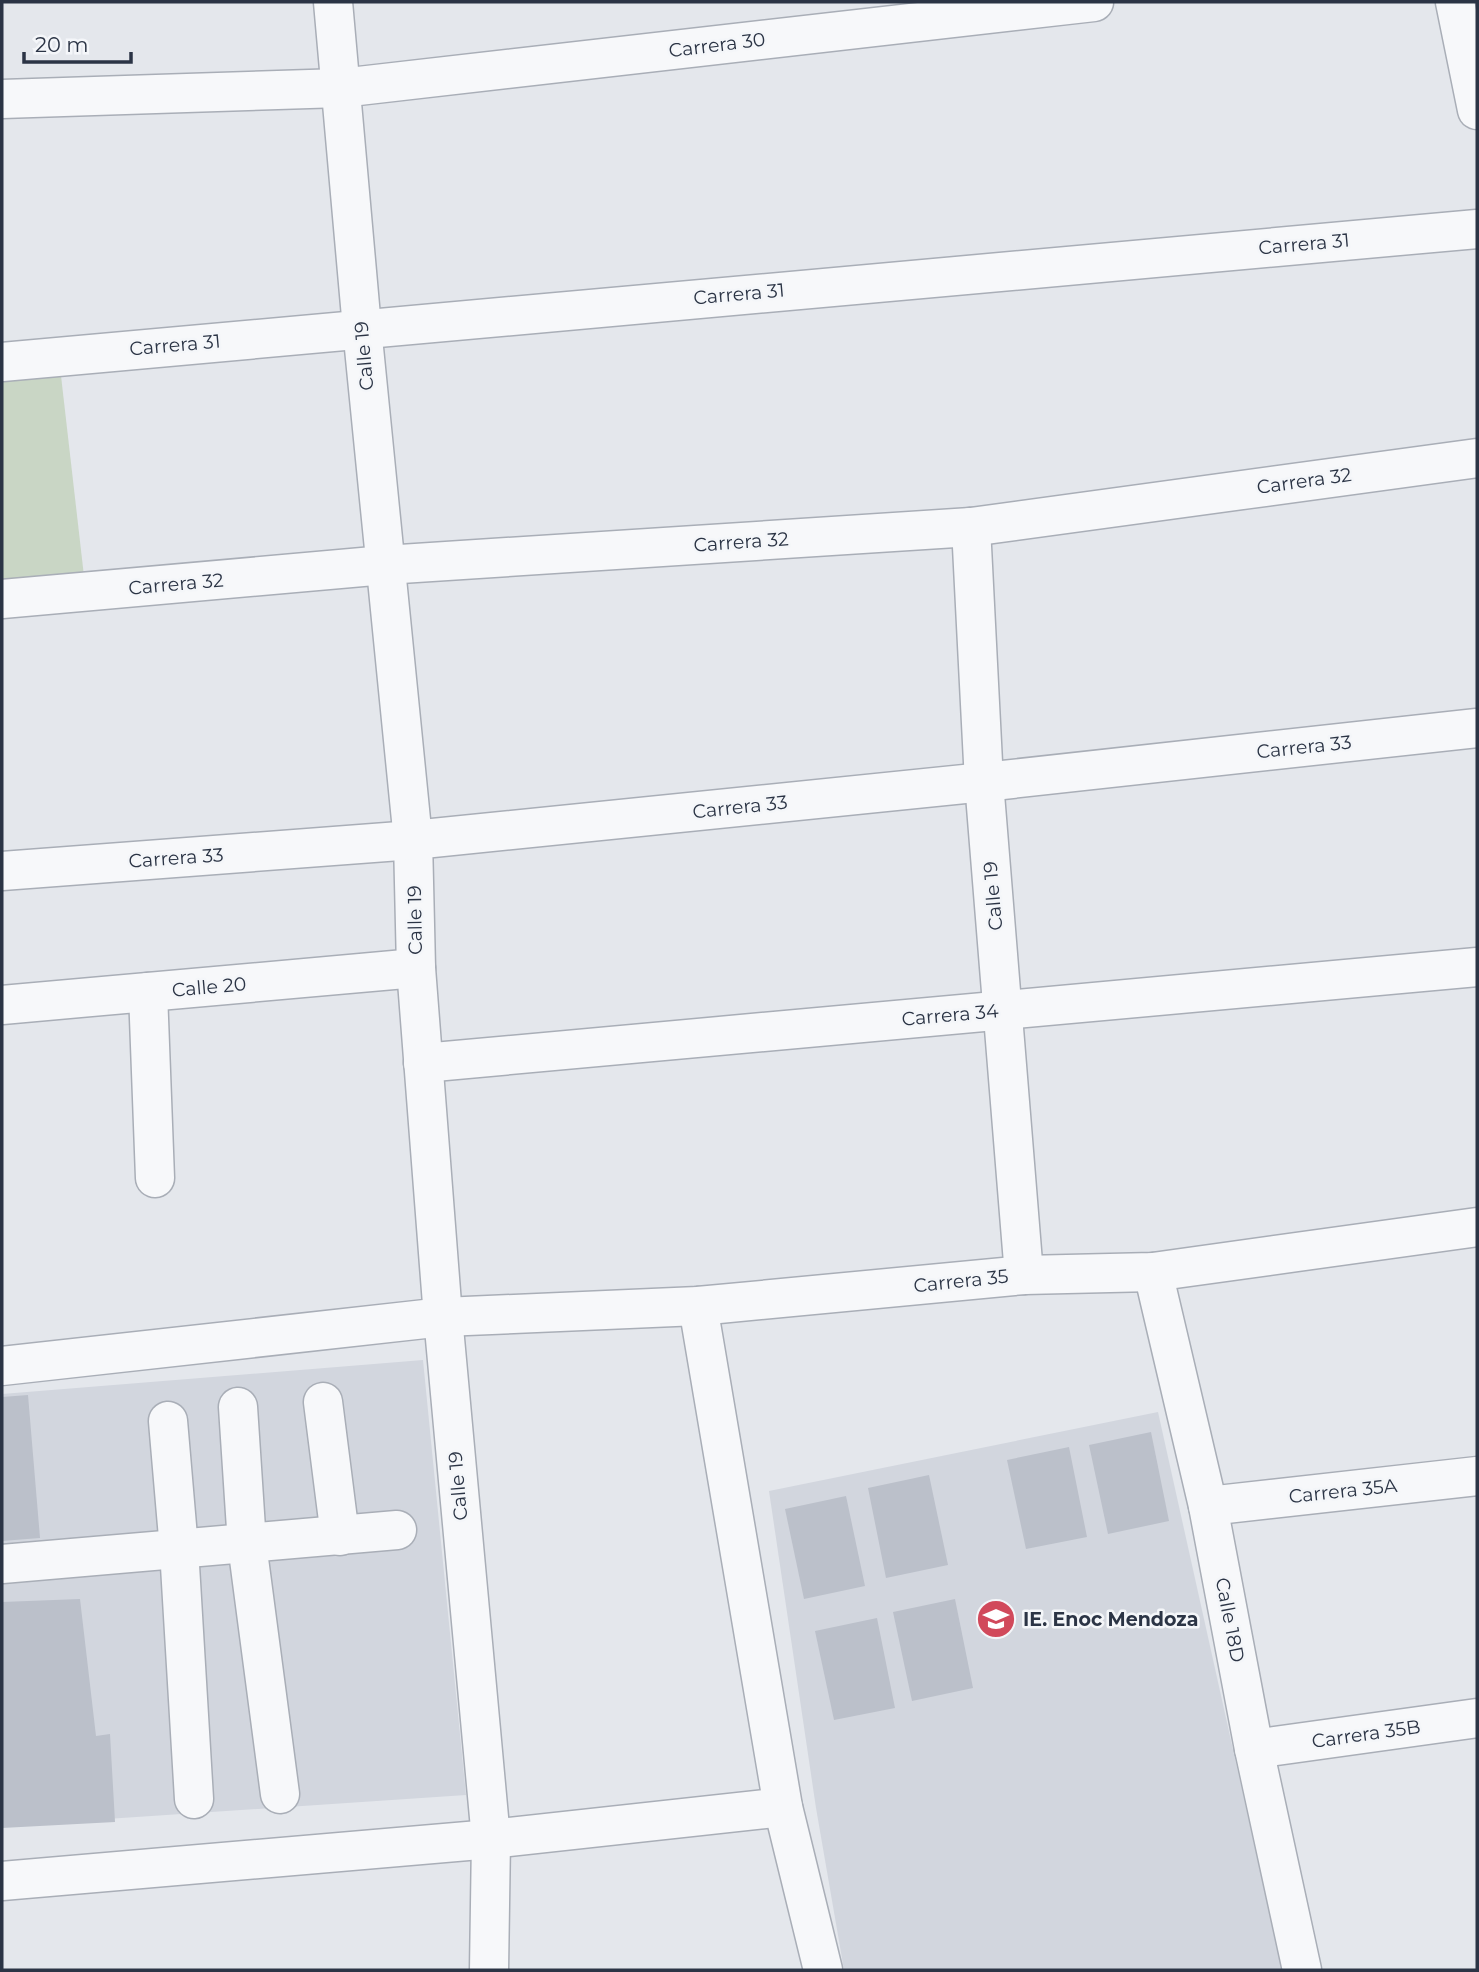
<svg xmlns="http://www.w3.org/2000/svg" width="1479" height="1972" font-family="Montserrat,sans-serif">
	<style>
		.built { fill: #d2d6de }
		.green { fill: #c9d6c5 }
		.building { fill: #bbc0ca }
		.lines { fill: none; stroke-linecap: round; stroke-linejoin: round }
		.minor-casing { stroke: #a9aeb7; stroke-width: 41 }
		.minor { stroke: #f7f8fa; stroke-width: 38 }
		.labels { text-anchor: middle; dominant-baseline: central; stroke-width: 5; stroke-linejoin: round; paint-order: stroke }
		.street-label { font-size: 19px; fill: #2b3445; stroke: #f4f6f9 }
		.poi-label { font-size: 19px; font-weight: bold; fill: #2b3445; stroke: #f4f6f9; text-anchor: start }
	</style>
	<rect width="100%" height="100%" fill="#e4e7ec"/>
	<g class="built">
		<polygon points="423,1360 466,1795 2,1826 2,1394"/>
		<polygon points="1158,1412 1282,1970 844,1970 816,1808 769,1491"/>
	</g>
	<polygon class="green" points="60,367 85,585 2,593 2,372"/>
	<g class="building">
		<polygon points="28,1395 40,1538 2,1541 2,1397"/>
		<polygon points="1151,1432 1169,1521 1108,1534 1089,1445"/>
		<polygon points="1069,1447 1087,1537 1026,1549 1007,1460"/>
		<polygon points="929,1475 948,1565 886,1578 868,1488"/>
		<polygon points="846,1496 865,1586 804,1599 785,1509"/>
		<polygon points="80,1599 96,1736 110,1734 115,1822 2,1828 2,1602"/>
		<polygon points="955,1599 973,1688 912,1701 893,1612"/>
		<polygon points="877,1618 895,1708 834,1720 815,1631"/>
	</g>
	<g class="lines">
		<g class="minor-casing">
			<g id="minor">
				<polyline points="333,2 362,328 413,840 416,968 443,1317 491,1839 489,1970"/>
				<polyline points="1455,2 1477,110"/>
				<polyline points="2,99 341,88 1094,2"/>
				<polyline points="2,362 1477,229"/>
				<polyline points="971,527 984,782 1024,1275"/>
				<polyline points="2,599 385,565 971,527 1477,458"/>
				<polyline points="2,871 413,840 984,782 1477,728"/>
				<polyline points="148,992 155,1178"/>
				<polyline points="2,1005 416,968"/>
				<polyline points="423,1063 1477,967"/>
				<polyline points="1153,1272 1208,1506 1254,1749 1302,1970"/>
				<polyline points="698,1306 783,1807 823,1970"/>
				<polyline points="2,1366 443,1317 698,1306 1024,1275 1153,1272 1477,1227"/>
				<polyline points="323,1402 340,1536"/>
				<polyline points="238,1407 247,1544 280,1794"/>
				<polyline points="168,1421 179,1549 194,1799"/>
				<polyline points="1208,1506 1477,1476"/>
				<polyline points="2,1564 397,1530"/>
				<polyline points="1254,1749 1477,1718"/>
				<polyline points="2,1881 491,1839 783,1807"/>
			</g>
		</g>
		<use href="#minor" class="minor"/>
	</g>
	<defs>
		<g id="school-disc" transform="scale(2.0125)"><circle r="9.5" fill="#d1495b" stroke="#f4f6f9"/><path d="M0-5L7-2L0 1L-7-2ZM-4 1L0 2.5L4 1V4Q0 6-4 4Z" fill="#fff"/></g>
	</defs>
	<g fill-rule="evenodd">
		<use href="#school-disc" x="996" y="1619"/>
	</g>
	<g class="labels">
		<g class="street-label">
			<text transform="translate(717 45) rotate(-7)">Carrera 30</text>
			<text transform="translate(1304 244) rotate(-5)">Carrera 31</text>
			<text transform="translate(739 294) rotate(-5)">Carrera 31</text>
			<text transform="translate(175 345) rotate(-5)">Carrera 31</text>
			<text transform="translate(364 356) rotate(-95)">Calle 19</text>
			<text transform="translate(1304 481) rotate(-8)">Carrera 32</text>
			<text transform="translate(741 542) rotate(-4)">Carrera 32</text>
			<text transform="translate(176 584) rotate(-5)">Carrera 32</text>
			<text transform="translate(1304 747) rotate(-6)">Carrera 33</text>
			<text transform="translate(740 807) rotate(-6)">Carrera 33</text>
			<text transform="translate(176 858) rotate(-4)">Carrera 33</text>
			<text transform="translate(993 896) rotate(-95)">Calle 19</text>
			<text transform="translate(415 920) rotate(-91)">Calle 19</text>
			<text transform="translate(209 987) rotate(-5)">Calle 20</text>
			<text transform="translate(950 1015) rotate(-5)">Carrera 34</text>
			<text transform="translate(961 1281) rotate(-6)">Carrera 35</text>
			<text transform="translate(458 1486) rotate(-95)">Calle 19</text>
			<text transform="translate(1343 1491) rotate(-6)">Carrera 35A</text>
			<text transform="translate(1230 1620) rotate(79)">Calle 18D</text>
			<text transform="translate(1366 1734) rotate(-8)">Carrera 35B</text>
		</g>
		<g class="poi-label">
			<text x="1023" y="1619">IE. Enoc Mendoza</text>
		</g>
	</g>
	<rect width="1479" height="1972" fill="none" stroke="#2b3445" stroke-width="7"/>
	<path d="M24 52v10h107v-10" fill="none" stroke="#2b3445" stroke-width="3.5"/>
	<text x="35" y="52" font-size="21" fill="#2b3445" stroke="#f4f6f9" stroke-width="5" paint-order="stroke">20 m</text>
</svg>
